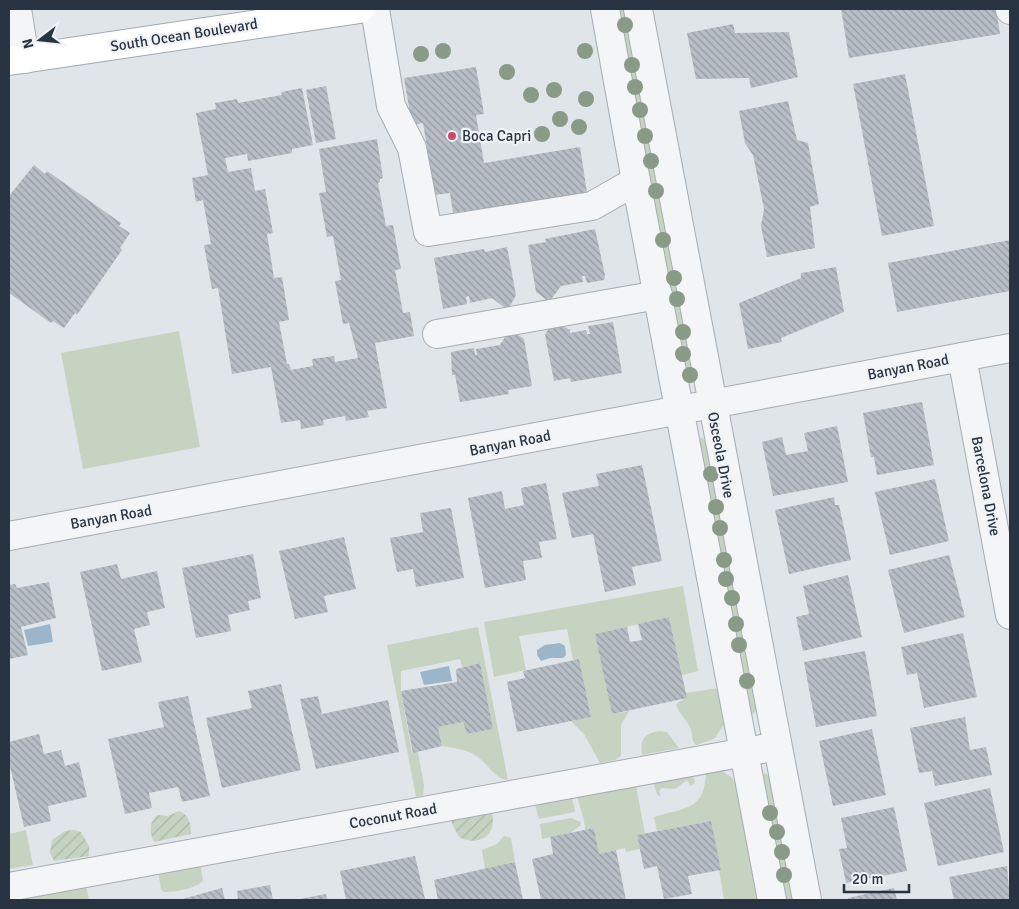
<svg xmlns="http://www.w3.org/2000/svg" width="1019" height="909" font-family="Signika,sans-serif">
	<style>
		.grass { fill: #c7d3c1 }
		.garden { fill: url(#garden-furrows) }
		.water { fill: #9bb6ca }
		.building { fill: url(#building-back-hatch) }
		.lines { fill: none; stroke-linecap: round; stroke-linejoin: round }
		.minor-casing { stroke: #a5acb3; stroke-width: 30 }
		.major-casing { stroke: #9faab5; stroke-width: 30 }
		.minor { stroke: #f3f5f7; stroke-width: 28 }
		.major { stroke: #fff; stroke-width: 28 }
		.tree { fill: #899a87 }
		.poi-dot { fill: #d04466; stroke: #f0f3f7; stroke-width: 2 }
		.labels { text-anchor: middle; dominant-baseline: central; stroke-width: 4.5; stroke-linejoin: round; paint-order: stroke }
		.street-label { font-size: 15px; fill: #283441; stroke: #f0f3f7 }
		.poi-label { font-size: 15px; fill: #283441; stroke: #f0f3f7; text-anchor: start }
	</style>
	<defs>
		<pattern id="garden-furrows" width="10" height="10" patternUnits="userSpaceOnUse" patternTransform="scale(1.25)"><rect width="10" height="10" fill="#c7d3c1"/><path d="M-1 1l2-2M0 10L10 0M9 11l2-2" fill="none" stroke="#abb6a7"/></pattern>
		<pattern id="building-back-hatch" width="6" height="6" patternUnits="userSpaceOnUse" patternTransform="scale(1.25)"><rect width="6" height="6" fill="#b7bec6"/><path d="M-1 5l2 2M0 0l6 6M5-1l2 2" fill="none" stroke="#959ba2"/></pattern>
	</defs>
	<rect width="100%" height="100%" fill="#e0e5e9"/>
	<g class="grass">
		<polygon points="617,9 626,9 695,376 689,381 686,380"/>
		<polygon points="179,331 200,447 83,469 61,353"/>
		<polygon points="702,437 707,443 757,710 753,714 749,712 698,442"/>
		<polygon points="683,586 698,671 682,675 669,617 596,634 612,714 629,711 621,725 621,756 615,760 600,763 584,734 571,721 591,717 579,659 573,660 567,629 519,636 526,670 494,677 484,622"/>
		<path d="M478 627 508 780C495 780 486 760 473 754 464 749 453 748 442 746L438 727 463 722 467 734 493 729 480 663 462 667 460 659 401 671V691L412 753 418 752 424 786 423 795 416 797 387 645Z"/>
		<path d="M718 688 725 723 714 739 696 745C691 740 693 737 691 730 688 720 679 715 676 704L686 698V693Z"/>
		<path d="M659 731 667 732 679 748 642 755C640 740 643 734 659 731Z"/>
		<path d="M720 770 731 777 738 786 761 900H724L711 821 657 831 654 817C686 807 705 811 706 771Z"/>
		<polygon points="692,773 695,782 691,786 687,780 675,789 662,788 659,791 661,797 657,794 653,782"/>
		<polygon points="765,773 770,777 794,900 785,900 761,776"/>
		<path d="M636 786 645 833 637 835 640 849 626 852 625 848 599 854 594 828 585 830C585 818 579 807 577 795Z"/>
		<polygon points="571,793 575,812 539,819 534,801"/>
		<polygon points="571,818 581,822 580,826 570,833 542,839 540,824"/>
		<polygon points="26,830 33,865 9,869 9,834"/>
		<polygon points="504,836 511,838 515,862 485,869 482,850 497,844"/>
		<path d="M200 863 203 881C195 889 175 892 164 892L161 889 158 871Z"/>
		<polygon points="86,886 89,900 12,900"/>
	</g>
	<g class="garden">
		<path d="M491 810C499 833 481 848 459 837L452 824 450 814Z"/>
		<path d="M179 811C189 814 191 824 191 834L154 842C149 831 149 824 157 815L168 816Z"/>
		<polygon points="74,830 81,832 89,846 89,856 54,861 50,853 52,840 65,831"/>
	</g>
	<g class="water">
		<polygon points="50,624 53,642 28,646 24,630"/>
		<polygon points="560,643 565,646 566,655 563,658 550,658 541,661 537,655 537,650 545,645"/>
		<polygon points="449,666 452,681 424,685 420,672"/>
	</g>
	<g class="building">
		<polygon points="841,9 996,9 1000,34 849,58"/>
		<polygon points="733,24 735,33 789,32 798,77 751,88 749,78 696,79 687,33"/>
		<polygon points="476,67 484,114 476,115 484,163 580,147 588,199 466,219 464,211 453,213 450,193 435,195 423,123 412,125 404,78"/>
		<polygon points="905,74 934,226 882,236 853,84"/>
		<polygon points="326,86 336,139 316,143 306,90"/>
		<polygon points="302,88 313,145 292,149 292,153 248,161 247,154 225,158 228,172 251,168 255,191 265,189 273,233 267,234 274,278 282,277 289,320 279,322 287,364 289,364 291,370 313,366 312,359 334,356 335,362 358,358 349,323 343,324 335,281 341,280 333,236 327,237 319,193 326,192 319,149 377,139 383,178 380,179 380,182 378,183 386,226 393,225 401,269 395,270 403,313 410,312 414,336 375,343 387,408 367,411 369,417 346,421 345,416 323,420 324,425 301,429 300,420 281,423 271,367 232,374 218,288 212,289 204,245 211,244 203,200 196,202 192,178 208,175 196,113 216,109 215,103 237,99 238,103 282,95 281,92"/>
		<polygon points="788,101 797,140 808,143 819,204 810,207 815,248 767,257 761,226 764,209 753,155 745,143 739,111"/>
		<polygon points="34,165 45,174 47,171 121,223 119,226 130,233 120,248 122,250 77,315 75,313 64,328 53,321 51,323 9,293 9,196"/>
		<polygon points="595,229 605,275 604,280 587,283 585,276 582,276 583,282 561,286 549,302 536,292 528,245 546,242 545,239"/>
		<polygon points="1010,240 1010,291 897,312 888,263"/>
		<polygon points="507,247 516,295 508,310 492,298 470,303 469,296 466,297 467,304 443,309 434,258 484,249 485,252"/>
		<polygon points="836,267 844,312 781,338 782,342 748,349 739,303 801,278 801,273"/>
		<polygon points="553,321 570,330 570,333 586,330 587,334 590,334 588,326 613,322 622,373 571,382 570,378 554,381 545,335"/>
		<polygon points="510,329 524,339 532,386 508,390 509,394 460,402 455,375 452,375 451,352 474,348 475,355 477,355 476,349 500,345"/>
		<polygon points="922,402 934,465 877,475 874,457 871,457 863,413"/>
		<polygon points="837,426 848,482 773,496 762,442 782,437 786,455 808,451 804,433"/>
		<polygon points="642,465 662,561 632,567 636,585 605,592 593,534 572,538 562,493 599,486 596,474"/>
		<polygon points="935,479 949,541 890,555 875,492"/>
		<polygon points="546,483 557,539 539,542 542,558 523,561 526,580 485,588 468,498 502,491 505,509 524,505 521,488"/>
		<polygon points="834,497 835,505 839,505 851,560 789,574 775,510"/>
		<polygon points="451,508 464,578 416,587 413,569 397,572 390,538 423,532 420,513"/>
		<polygon points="344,537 356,589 324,596 328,612 295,619 279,551"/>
		<polygon points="253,554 261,598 248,601 250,610 228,615 231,631 196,638 182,568"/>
		<polygon points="949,555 965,617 904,633 888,570"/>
		<polygon points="117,564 121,579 157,571 165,608 147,612 150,625 134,629 142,662 102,671 80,572"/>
		<polygon points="848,575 862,637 803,651 796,617 809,614 803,586"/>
		<polygon points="49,582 56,618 21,627 28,655 9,659 9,585 15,584 17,588"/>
		<polygon points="669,617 687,698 612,714 595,634 627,627 630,642 642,640 638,624"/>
		<polygon points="963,633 977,697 924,708 917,673 907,675 901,647"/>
		<polygon points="865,651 877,716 816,727 804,662"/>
		<polygon points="579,659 591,717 517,732 507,682 525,678 523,671"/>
		<polygon points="480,663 493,729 467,734 463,722 438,727 442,746 413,753 401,691 457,682 456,669"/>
		<polygon points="281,684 301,770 222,788 206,718 252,708 248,691"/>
		<polygon points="188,696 210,796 182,802 178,787 149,793 152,808 125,814 108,739 164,727 158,702"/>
		<polygon points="318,696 322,714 388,700 399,752 316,769 300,699"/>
		<polygon points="965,717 970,750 986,747 992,775 935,786 932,771 919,773 910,728"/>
		<polygon points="872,729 886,795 833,806 819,741"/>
		<polygon points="39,734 44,754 61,750 65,766 79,762 87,797 48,806 51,821 24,827 9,762 9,742"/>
		<polygon points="990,788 1004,852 938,866 924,803"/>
		<polygon points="894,807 907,871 846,883 839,849 847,848 841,818"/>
		<polygon points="711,821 721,870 688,876 692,894 664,899 657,866 644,869 637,835"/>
		<polygon points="594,828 599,854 616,850 626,900 541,900 532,859 553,854 550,837"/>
		<polygon points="415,856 425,899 346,900 340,871"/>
		<polygon points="515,862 523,900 438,900 434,880"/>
		<polygon points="1007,866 1010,900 954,900 949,877"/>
		<polygon points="270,885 273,900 238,900 237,891"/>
		<polygon points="222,888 225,900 179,900"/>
		<polygon points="894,888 897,900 848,900 848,898"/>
		<polygon points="326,894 327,900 300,900 300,899"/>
	</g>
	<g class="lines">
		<g class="minor-casing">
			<g id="minor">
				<polyline points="17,9 25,59"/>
				<polyline points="375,9 391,106 412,148 428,232 592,206 636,181"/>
				<polyline points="605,9 636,181 772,900"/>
				<polyline points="638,9 807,900"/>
				<polyline points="1010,9 1010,10"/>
				<polyline points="437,334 658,295"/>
				<polyline points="962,357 1010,615"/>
				<polyline points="9,536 1010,348"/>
				<polyline points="9,887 762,749"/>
			</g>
		</g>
		<g class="major-casing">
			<polyline id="major" points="9,61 360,9"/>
		</g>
		<use href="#minor" class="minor"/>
		<use href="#major" class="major"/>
	</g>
	<g class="tree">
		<circle cx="625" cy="25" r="8"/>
		<circle cx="443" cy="51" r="8"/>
		<circle cx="585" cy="51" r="8"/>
		<circle cx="421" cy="54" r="8"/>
		<circle cx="632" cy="65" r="8"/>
		<circle cx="507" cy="72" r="8"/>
		<circle cx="635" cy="87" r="8"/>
		<circle cx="554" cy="90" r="8"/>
		<circle cx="531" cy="95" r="8"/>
		<circle cx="586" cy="99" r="8"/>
		<circle cx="640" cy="110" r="8"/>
		<circle cx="560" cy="119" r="8"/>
		<circle cx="579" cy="127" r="8"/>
		<circle cx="542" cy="134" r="8"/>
		<circle cx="645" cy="136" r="8"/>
		<circle cx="651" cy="161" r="8"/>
		<circle cx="656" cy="191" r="8"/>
		<circle cx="663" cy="240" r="8"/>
		<circle cx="674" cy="278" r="8"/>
		<circle cx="677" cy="299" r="8"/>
		<circle cx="683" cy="332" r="8"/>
		<circle cx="683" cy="354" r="8"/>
		<circle cx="690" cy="375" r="8"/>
		<circle cx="711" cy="474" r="8"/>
		<circle cx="716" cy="507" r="8"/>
		<circle cx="720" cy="528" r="8"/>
		<circle cx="724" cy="560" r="8"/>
		<circle cx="726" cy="579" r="8"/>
		<circle cx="732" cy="598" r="8"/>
		<circle cx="736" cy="624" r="8"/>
		<circle cx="739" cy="645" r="8"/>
		<circle cx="747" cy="681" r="8"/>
		<circle cx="770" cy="813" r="8"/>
		<circle cx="777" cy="832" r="8"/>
		<circle cx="782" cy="852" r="8"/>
		<circle cx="784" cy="875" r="8"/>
	</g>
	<circle class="poi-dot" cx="452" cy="136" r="5"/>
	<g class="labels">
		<g class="street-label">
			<text transform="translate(184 35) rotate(-9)">South Ocean Boulevard</text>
			<text transform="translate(908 367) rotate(-11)">Banyan Road</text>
			<text transform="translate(510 443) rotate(-11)">Banyan Road</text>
			<text transform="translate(721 455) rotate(79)">Osceola Drive</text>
			<text transform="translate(986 486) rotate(79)">Barcelona Drive</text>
			<text transform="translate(111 517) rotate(-10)">Banyan Road</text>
			<text transform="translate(393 816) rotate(-10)">Coconut Road</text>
		</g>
		<g class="poi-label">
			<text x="462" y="136">Boca Capri</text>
		</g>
	</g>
	<rect width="1019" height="909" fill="none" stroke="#283441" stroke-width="20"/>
	<g transform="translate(40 40) rotate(254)" stroke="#f0f3f7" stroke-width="4" paint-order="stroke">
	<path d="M0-4L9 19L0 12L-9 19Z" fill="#283441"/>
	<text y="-8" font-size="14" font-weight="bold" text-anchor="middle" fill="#283441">N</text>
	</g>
	<path d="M844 884v8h65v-8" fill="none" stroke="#283441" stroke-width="2.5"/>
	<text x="852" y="884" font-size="15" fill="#283441" stroke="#f0f3f7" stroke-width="4" paint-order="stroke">20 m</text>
</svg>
